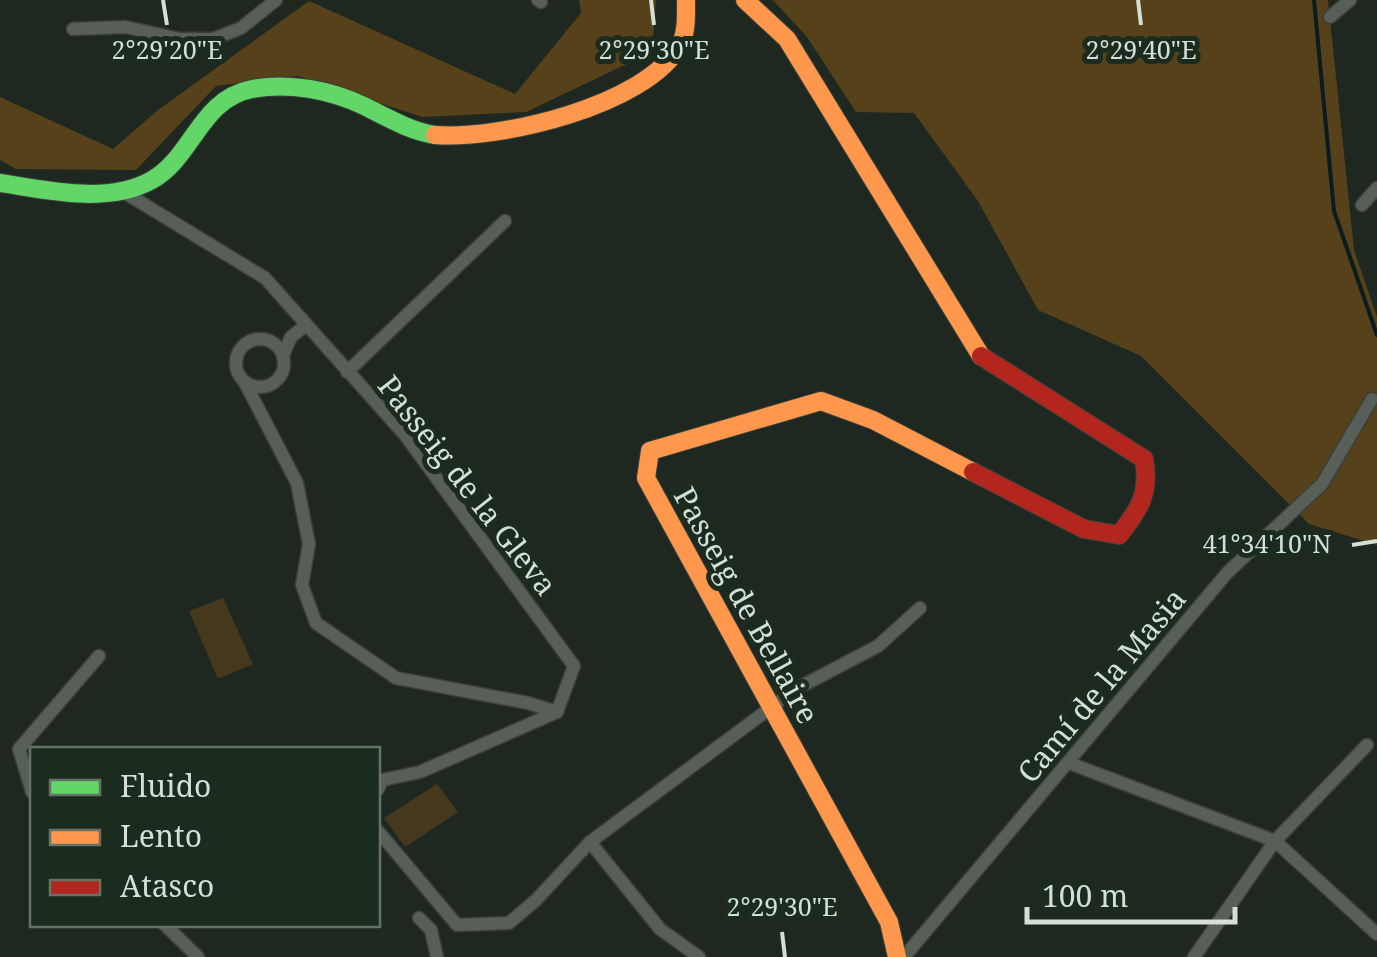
<svg xmlns="http://www.w3.org/2000/svg" width="1377" height="957" font-family="'Noto Serif',serif">
	<style>
		.green { fill: #46381d }
		.forest { fill: #56411a }
		.lines { fill: none; stroke-linecap: round; stroke-linejoin: round }
		.stream { stroke: #091c20; stroke-width: 4 }
		.street-casing { stroke: #3a413b; stroke-width: 15 }
		.fast-casing { stroke: #3a413b; stroke-width: 20 }
		.slow-casing { stroke: #3a413b; stroke-width: 20 }
		.jam-casing { stroke: #3a413b; stroke-width: 20 }
		.street { stroke: #575f58; stroke-width: 12 }
		.fast { stroke: #63d668; stroke-width: 18 }
		.slow { stroke: #ff974d; stroke-width: 18 }
		.jam { stroke: #b3261e; stroke-width: 18 }
		.ticks { fill: none; stroke: #d5dfd6; stroke-width: 4 }
		.labels { text-anchor: middle; dominant-baseline: central; stroke-width: 10; stroke-linejoin: round; paint-order: stroke }
		.street-label { font-size: 30px; fill: #d5dfd6; stroke: #1b2b1d }
		.ticks-label { font-size: 25px; text-anchor: middle; fill: #d5dfd6; stroke: #1b2b1d; stroke-width: 10; stroke-linejoin: round; paint-order: stroke }
	</style>
	<rect width="100%" height="100%" fill="#1e2820"/>
	<g class="green">
		<polygon points="223,598 253,664 218,679 189,611"/>
		<polygon points="437,784 458,812 405,847 384,818"/>
	</g>
	<g class="forest">
		<polygon points="579,0 656,0 652,52 526,112 422,117 298,76 216,86 136,170 16,169 0,160 0,97 113,149 158,110 309,1 515,94 581,13"/>
		<polygon points="773,0 1328,0 1354,250 1377,317 1377,545 1309,524 1141,356 1038,310 978,201 914,113 856,112 807,37"/>
	</g>
	<g class="lines">
		<polyline class="stream" points="1314,0 1334,211 1377,335"/>
		<g class="street-casing">
			<g id="street">
				<polyline points="538,0 541,2"/>
				<polyline points="1330,17 1350,0"/>
				<polyline points="73,29 125,27 180,39 213,39 241,28 276,0"/>
				<polyline points="122,191 265,278 405,435 574,666 557,712 420,772 382,780 378,789"/>
				<polyline points="1362,205 1377,188"/>
				<circle cx="260" cy="363" r="24"/>
				<polyline points="283,355 291,337 306,325"/>
				<polyline points="347,372 505,221"/>
				<polyline points="244,381 297,483 309,544 302,585 316,623 396,678 528,703 557,712"/>
				<polyline points="1069,763 1275,841 1377,934"/>
				<polyline points="32,792 19,749 99,656"/>
				<polyline points="378,831 457,925 509,923 536,900 590,842 796,689 878,646 920,608"/>
				<polyline points="590,842 660,929 699,957"/>
				<polyline points="419,918 431,930 437,957"/>
				<polyline points="164,924 198,957"/>
				<polyline points="904,957 1227,573 1322,484 1372,399"/>
				<polyline points="1194,957 1275,841 1367,745"/>
			</g>
		</g>
		<g class="fast-casing">
			<path id="fast" d="M0 183C46 190 108 205 152 180 193 157 200 99 252 89 289 82 331 90 364 106 388 118 410 131 435 135"/>
		</g>
		<g class="slow-casing">
			<g id="slow">
				<polyline points="745,0 787,39 981,356"/>
				<path d="M435 135C499 140 646 106 680 45 687 33 686 14 686 0"/>
				<polyline points="897,957 889,922 646,478 650,451 821,401 873,420 973,472"/>
			</g>
		</g>
		<g class="jam-casing">
			<path id="jam" d="M973 472 1084 529 1119 535C1140 509 1150 493 1144 459L981 356"/>
		</g>
		<use href="#street" class="street"/>
		<use href="#fast" class="fast"/>
		<use href="#slow" class="slow"/>
		<use href="#jam" class="jam"/>
	</g>
	<path class="ticks" d="M163 0 167 25M651 0 654 25M1138 0 1141 25M1352 545 1377 541M782 932 785 957"/>
	<g class="labels">
		<g class="street-label">
			<text transform="translate(468 485) rotate(52)">Passeig de la Gleva</text>
			<text transform="translate(747 605) rotate(61)">Passeig de Bellaire</text>
			<text transform="translate(1101 685) rotate(-50)">Camí de la Masia</text>
		</g>
	</g>
	<g class="ticks-label">
		<text x="167" y="59">2°29'20"E</text>
		<text x="654" y="59">2°29'30"E</text>
		<text x="1141" y="59">2°29'40"E</text>
		<text x="1267" y="553">41°34'10"N</text>
		<text x="782" y="916">2°29'30"E</text>
	</g>
	<rect x="30" y="747" width="350" height="180" fill="#1b2b1d" stroke="#657367" stroke-width="2.5"/>
	<rect x="50" y="780" width="50" height="15" fill="#63d668" stroke="#657367" stroke-width="2.5"/>
	<text x="120" y="797" font-size="30" fill="#d5dfd6">Fluido</text>
	<rect x="50" y="830" width="50" height="15" fill="#ff974d" stroke="#657367" stroke-width="2.5"/>
	<text x="120" y="847" font-size="30" fill="#d5dfd6">Lento</text>
	<rect x="50" y="880" width="50" height="15" fill="#b3261e" stroke="#657367" stroke-width="2.5"/>
	<text x="120" y="897" font-size="30" fill="#d5dfd6">Atasco</text>
	<path d="M1027 907v15h208v-15" fill="none" stroke="#d5dfd6" stroke-width="5"/>
	<text x="1042" y="907" font-size="30" fill="#d5dfd6" stroke="#1b2b1d" stroke-width="8" paint-order="stroke">100 m</text>
</svg>
